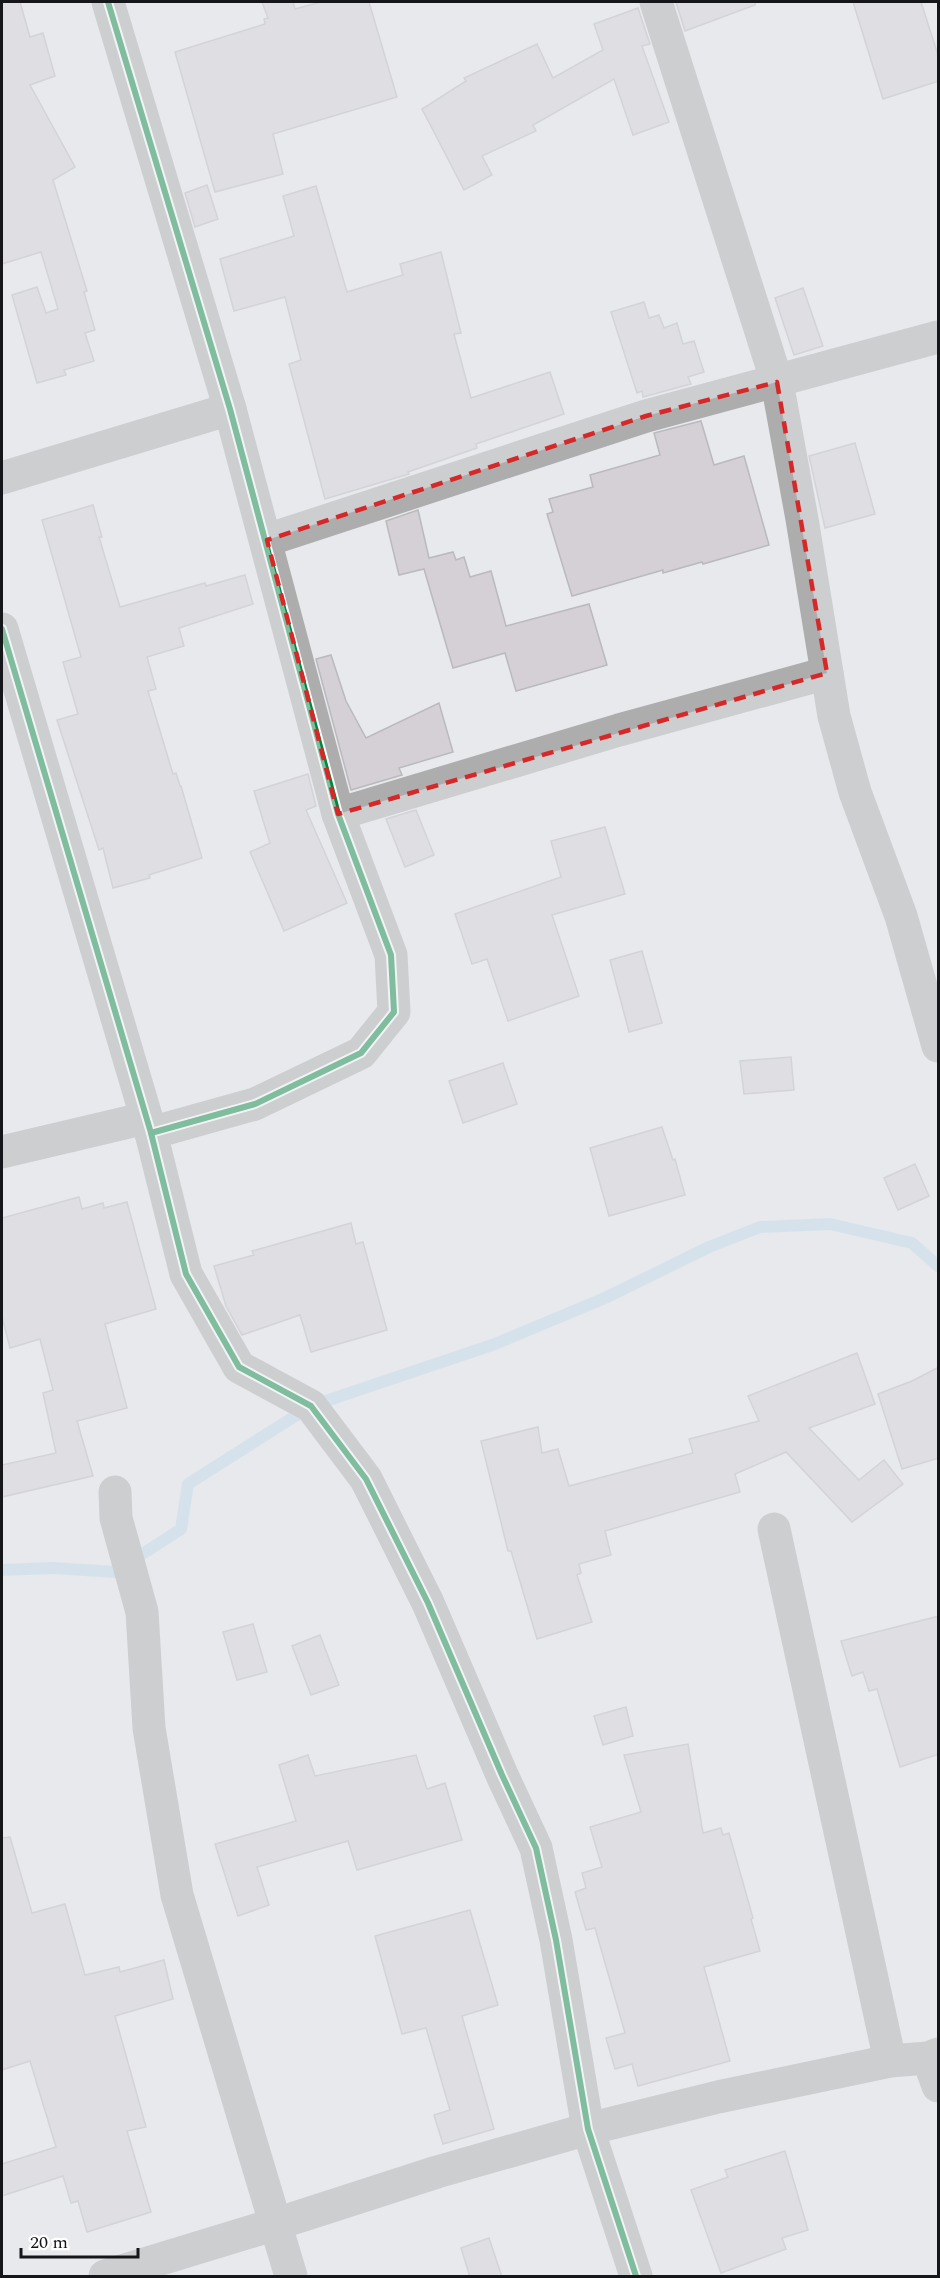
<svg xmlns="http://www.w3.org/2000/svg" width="940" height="2278" font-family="Spectral,serif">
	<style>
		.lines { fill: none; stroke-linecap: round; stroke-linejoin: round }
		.stream { stroke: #c1dae9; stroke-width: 12 }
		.building { fill: #d5d0d6; stroke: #bababc; stroke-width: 1.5 }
		.minor { stroke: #adadae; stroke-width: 33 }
		.cycleway-casing { stroke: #fff; stroke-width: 10 }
		.cycleway { stroke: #00873e; stroke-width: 6 }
		.marked { fill: none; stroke: #d62828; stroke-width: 4.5; stroke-dasharray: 12 8; stroke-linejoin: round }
	</style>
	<rect width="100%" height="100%" fill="#e8e9ed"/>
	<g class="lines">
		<polyline class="stream" points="2,1570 53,1568 115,1572 181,1529 188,1484 311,1406 495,1344 605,1298 709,1247 760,1227 830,1224 912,1243 938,1266"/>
	</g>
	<g class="building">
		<polygon points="2,2 20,2 30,37 43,33 55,76 30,85 75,167 53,180 87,291 84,292 95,330 85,333 94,361 64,370 66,375 37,383 12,295 37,287 46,313 58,309 41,252 2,264"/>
		<polygon points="262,2 293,2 295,9 321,2 369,2 397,97 273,134 283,174 215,192 175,52 265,24 264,19 268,18"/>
		<polygon points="676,2 755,2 755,5 685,31"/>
		<polygon points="853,2 921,2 939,58 939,81 883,99"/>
		<polygon points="638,8 650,44 642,46 669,122 633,135 614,79 533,125 536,131 482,156 492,175 464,190 422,109 466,81 464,78 537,44 553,78 603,50 594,24"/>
		<polygon points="207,185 218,219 195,227 185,193"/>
		<polygon points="316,186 347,292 403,275 400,264 441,252 461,333 454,334 471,398 550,372 564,414 476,444 477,448 408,472 409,474 325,499 289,364 301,360 285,297 234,311 220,259 294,236 283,196"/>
		<polygon points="803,288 823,346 794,355 775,298"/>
		<polygon points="644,302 649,318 659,315 664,328 677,323 683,344 694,341 704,372 688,377 691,384 643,397 642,391 637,393 611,312"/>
		<polygon points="701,421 714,465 744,456 769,545 703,564 702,562 663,573 663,570 572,596 547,514 553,512 549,499 593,487 590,475 660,455 654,433"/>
		<polygon points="855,443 875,514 825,528 809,456"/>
		<polygon points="93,505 102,537 99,537 120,607 205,583 206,586 245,575 253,604 179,628 184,646 147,657 156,689 148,691 173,774 176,773 180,786 181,786 202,858 149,875 150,878 113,888 103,848 99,850 57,720 78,714 63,662 81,657 42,520"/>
		<polygon points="418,510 429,558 453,552 456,560 464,557 470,577 491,571 506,626 589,604 607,665 516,691 505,653 453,668 424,569 399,575 386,521"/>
		<polygon points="331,655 346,701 366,738 439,703 453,752 399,768 402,775 351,790 316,659"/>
		<polygon points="308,774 316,806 306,810 347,903 284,931 250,852 270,843 254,791"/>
		<polygon points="416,810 434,855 405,867 386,819"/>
		<polygon points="605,827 625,894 552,915 579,996 508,1021 487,959 472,964 455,914 561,877 551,841"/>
		<polygon points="642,951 662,1023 629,1032 610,960"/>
		<polygon points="791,1057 794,1090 744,1094 740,1061"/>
		<polygon points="503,1063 517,1104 463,1123 449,1081"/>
		<polygon points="662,1127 673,1160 675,1159 685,1195 609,1216 590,1148"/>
		<polygon points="915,1164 929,1196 898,1210 884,1178"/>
		<polygon points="79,1197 82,1209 103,1203 104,1208 127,1202 156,1309 105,1324 127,1408 77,1421 93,1476 2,1497 2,1465 56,1453 43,1393 53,1390 40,1339 10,1348 2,1317 2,1218"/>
		<polygon points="351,1223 356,1244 363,1242 387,1330 311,1352 300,1315 242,1335 226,1306 214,1266 254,1255 252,1251"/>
		<polygon points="857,1353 875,1404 809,1428 859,1480 884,1460 903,1484 852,1522 786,1452 735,1474 740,1492 605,1531 611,1555 579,1564 581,1573 577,1575 592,1622 537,1639 511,1551 508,1551 481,1441 538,1427 542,1453 558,1449 569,1486 693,1453 689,1439 759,1421 748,1396"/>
		<polygon points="939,1367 939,1458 902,1469 878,1394 912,1381"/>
		<polygon points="939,1616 939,1754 900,1767 877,1689 869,1691 863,1672 852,1676 841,1641"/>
		<polygon points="253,1624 267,1672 237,1680 223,1632"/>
		<polygon points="320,1635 339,1685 311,1695 292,1646"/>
		<polygon points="626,1707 633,1736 603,1745 594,1716"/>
		<polygon points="688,1744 703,1833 721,1828 723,1835 729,1833 753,1918 751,1919 760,1951 704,1967 730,2061 638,2086 632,2064 615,2069 606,2038 625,2033 595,1928 586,1930 575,1892 586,1888 582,1873 602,1867 590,1827 641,1812 624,1755"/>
		<polygon points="308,1755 315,1776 416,1755 427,1789 445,1783 462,1840 357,1870 348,1841 257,1867 269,1905 238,1916 215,1844 296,1821 279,1765"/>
		<polygon points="10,1837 32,1913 65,1904 85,1975 119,1967 120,1972 164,1960 173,1999 115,2016 146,2127 127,2131 151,2212 87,2232 78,2201 71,2203 63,2176 2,2196 2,2164 56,2147 30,2061 2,2070 2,1838"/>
		<polygon points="470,1910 498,2005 462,2016 494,2129 443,2144 434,2115 450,2110 426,2028 402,2034 375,1936"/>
		<polygon points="785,2151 808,2230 782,2238 786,2249 721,2273 691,2190 728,2177 725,2170"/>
		<polygon points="489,2238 502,2277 470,2277 461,2248"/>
	</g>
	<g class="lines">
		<g class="minor">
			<polyline points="108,2 230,409 338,814 391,955 394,1012 361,1053 255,1104 151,1133"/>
			<polyline points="656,2 777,382 802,519 834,716 855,792 901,916 938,1046"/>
			<polyline points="2,478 230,409"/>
			<polyline points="267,540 646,416 938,337"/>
			<polyline points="2,629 151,1133 186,1274 239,1367 311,1406 366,1479 428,1603 502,1775 536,1848 556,1940 588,2129 636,2276"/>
			<polyline points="338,814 619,730 827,673"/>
			<polyline points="2,1152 146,1118"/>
			<polyline points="115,1492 116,1518 142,1612 149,1728 177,1895 291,2276"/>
			<polyline points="774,1529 890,2061"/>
			<polyline points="928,2058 938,2086"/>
			<polyline points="105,2276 276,2224 437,2172 588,2129 718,2097 890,2061 928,2058 938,2054"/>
		</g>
		<g class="cycleway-casing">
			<g id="cycleway">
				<polyline points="108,2 230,409 338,814 391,955 394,1012 361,1053 255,1104 151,1133"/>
				<polyline points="2,629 151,1133 186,1274 239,1367 311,1406 366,1479 428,1603 502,1775 536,1848 556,1940 588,2129 636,2276"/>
			</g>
		</g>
		<use href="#cycleway" class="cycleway"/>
	</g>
	<path d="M0 0H940V2278H0ZM777 382 827 673 338 814 267 540 646 416Z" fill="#e8e9ed" fill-opacity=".55" fill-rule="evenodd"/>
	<path class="marked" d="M777 382 827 673 338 814 267 540 646 416Z"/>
	<rect width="940" height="2278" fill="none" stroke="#151619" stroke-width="6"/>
	<path d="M21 2248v9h117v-9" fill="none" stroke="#151619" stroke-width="3"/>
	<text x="30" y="2248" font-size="18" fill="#151619" stroke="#ffffff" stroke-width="4.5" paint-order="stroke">20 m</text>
</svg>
